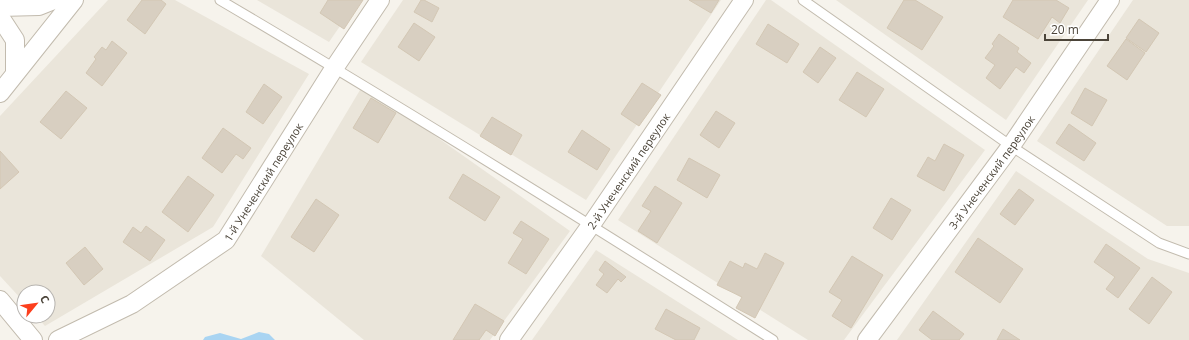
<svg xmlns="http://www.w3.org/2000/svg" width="1189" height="340" font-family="'Open Sans',sans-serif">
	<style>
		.residential { fill: #eae5da }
		.water { fill: #a9d4f2 }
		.building { fill: #d8cfc1; stroke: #d3c7b4 }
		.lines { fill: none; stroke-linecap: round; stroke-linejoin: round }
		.lane-casing { stroke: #c2bbae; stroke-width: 11 }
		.street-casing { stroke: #c2bbae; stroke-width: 20 }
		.lane { stroke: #fff; stroke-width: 9 }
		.street { stroke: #fff; stroke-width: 18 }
		.labels { text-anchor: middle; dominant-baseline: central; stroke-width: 4; stroke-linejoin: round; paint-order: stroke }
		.street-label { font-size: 11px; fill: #4b4439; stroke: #fff }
	</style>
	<rect width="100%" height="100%" fill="#f6f3ec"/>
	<g class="residential">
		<polygon points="108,0 175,0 309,74 213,227 45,326 36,316 48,316 48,292 24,292 24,302 0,276 0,116"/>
		<polygon points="257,0 358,0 329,42"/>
		<polygon points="403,0 721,0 586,200 361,62"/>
		<polygon points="766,0 771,0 985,150 844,340 808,340 618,220"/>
		<polygon points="836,0 1088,0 1006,120"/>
		<polygon points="1133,0 1189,0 1189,226 1167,226 1037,141"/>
		<polygon points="363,85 570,231 490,340 364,340 261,256"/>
		<polygon points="1016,171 1148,259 1189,273 1189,340 897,340"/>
		<polygon points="596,250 738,340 532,340"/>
	</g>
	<polygon class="water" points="259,332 269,334 275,340 203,340 205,337 220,333 241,339"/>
	<g class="building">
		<polygon points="142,0 161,0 166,4 145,34 127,20"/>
		<polygon points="328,0 363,0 344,29 320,13"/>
		<polygon points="421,0 424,0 439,8 432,22 414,12"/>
		<polygon points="689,0 719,0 711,13"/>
		<polygon points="904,0 915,0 943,17 922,50 887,28"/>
		<polygon points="1013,0 1056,0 1069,8 1060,23 1052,17 1038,39 1003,17"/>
		<polygon points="1139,19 1159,33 1146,52 1126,38"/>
		<polygon points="414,23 435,37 419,61 398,47"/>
		<polygon points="768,24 799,44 787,63 756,44"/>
		<polygon points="999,34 1019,48 1017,52 1031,63 1024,73 1016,67 1000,89 986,78 995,65 985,58 994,46 992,44"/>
		<polygon points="1126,39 1145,53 1127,80 1107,66"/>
		<polygon points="112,41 127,53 102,86 86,73 96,59 94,57 102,47 106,50"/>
		<polygon points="820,47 836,58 818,83 803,72"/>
		<polygon points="857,72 884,89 866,117 839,100"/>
		<polygon points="642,83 661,95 639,126 621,114"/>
		<polygon points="264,84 282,97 263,124 246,112"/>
		<polygon points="1085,88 1107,100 1092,126 1071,113"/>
		<polygon points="66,91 87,108 61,139 40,122"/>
		<polygon points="371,98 396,113 378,143 353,128"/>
		<polygon points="716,111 735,123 719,148 700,135"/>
		<polygon points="492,117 522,135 511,155 480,136"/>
		<polygon points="1069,124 1096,143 1084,161 1056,143"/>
		<polygon points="223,128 251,148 243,159 236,154 222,173 202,158"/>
		<polygon points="582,130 610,149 597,170 568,152"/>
		<polygon points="944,144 964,155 944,191 917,176 928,157 935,161"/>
		<polygon points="0,151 19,172 0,189"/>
		<polygon points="689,158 720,175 707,198 677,180"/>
		<polygon points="463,174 500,197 485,221 449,198"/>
		<polygon points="188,176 214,195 188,232 162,212"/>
		<polygon points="655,186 682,203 657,243 638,231 651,211 642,206"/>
		<polygon points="1019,189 1034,200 1015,225 1000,214"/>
		<polygon points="891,198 911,210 892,240 873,228"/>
		<polygon points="316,199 339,215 314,252 291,237"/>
		<polygon points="521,221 549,239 526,274 508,263 523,239 513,233"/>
		<polygon points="146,226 165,240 150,261 123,242 133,227 141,233"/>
		<polygon points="978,238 1023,269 1000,303 955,272"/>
		<polygon points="1106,244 1140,268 1118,298 1106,289 1115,277 1094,262"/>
		<polygon points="85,247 103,269 84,285 66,263"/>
		<polygon points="765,253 784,263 755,318 736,308 742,297 717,285 730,261 743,268 745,263 757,269"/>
		<polygon points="852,256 883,275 851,328 832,316 842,300 829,292"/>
		<polygon points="605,261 626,277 621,282 618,279 607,293 596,285 604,274 599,270"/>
		<polygon points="1152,277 1172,292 1149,324 1129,309"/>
		<polygon points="475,304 504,321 495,336 486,330 479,340 453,340"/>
		<polygon points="666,309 700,328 694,340 676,340 655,329"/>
		<polygon points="933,311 964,334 959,340 932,340 919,330"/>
		<polygon points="1003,329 1020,340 997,340"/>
	</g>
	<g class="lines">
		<g class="lane-casing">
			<g id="lane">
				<path d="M220 0C407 110 590 224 773 340"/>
				<polyline points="803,0 1011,146 1159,243 1189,254"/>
			</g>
		</g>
		<g class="street-casing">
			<g id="street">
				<polyline points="0,7 39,6 54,0"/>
				<polyline points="0,17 15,40 15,73"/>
				<polyline points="0,93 74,0"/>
				<polyline points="0,300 33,340"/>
				<path id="s1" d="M58 340 132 304 226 240 335 67 380 0"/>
				<path id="s2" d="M509 340 591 225 744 0"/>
				<path id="s3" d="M867 340 1011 146 1110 0"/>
			</g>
		</g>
		<use href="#lane" class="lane"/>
		<use href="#street" class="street"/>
	</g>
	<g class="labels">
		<g class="street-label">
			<text stroke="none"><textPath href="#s2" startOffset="207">2-й Унеченский переулок</textPath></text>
			<text stroke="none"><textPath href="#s3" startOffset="209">3-й Унеченский переулок</textPath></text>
			<text stroke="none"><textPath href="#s1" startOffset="265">1-й Унеченский переулок</textPath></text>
		</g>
	</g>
	<g transform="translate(36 304) rotate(61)"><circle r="19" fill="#ffffff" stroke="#b7b4b0"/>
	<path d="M0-3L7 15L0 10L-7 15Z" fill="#fc3f1d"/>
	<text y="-6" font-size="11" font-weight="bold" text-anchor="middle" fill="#4b4439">С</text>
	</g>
	<path d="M1045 34v6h63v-6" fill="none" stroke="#4b4439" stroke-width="2"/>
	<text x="1051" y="34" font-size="12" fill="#4b4439" stroke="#ffffff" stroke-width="3" paint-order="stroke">20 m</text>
</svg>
